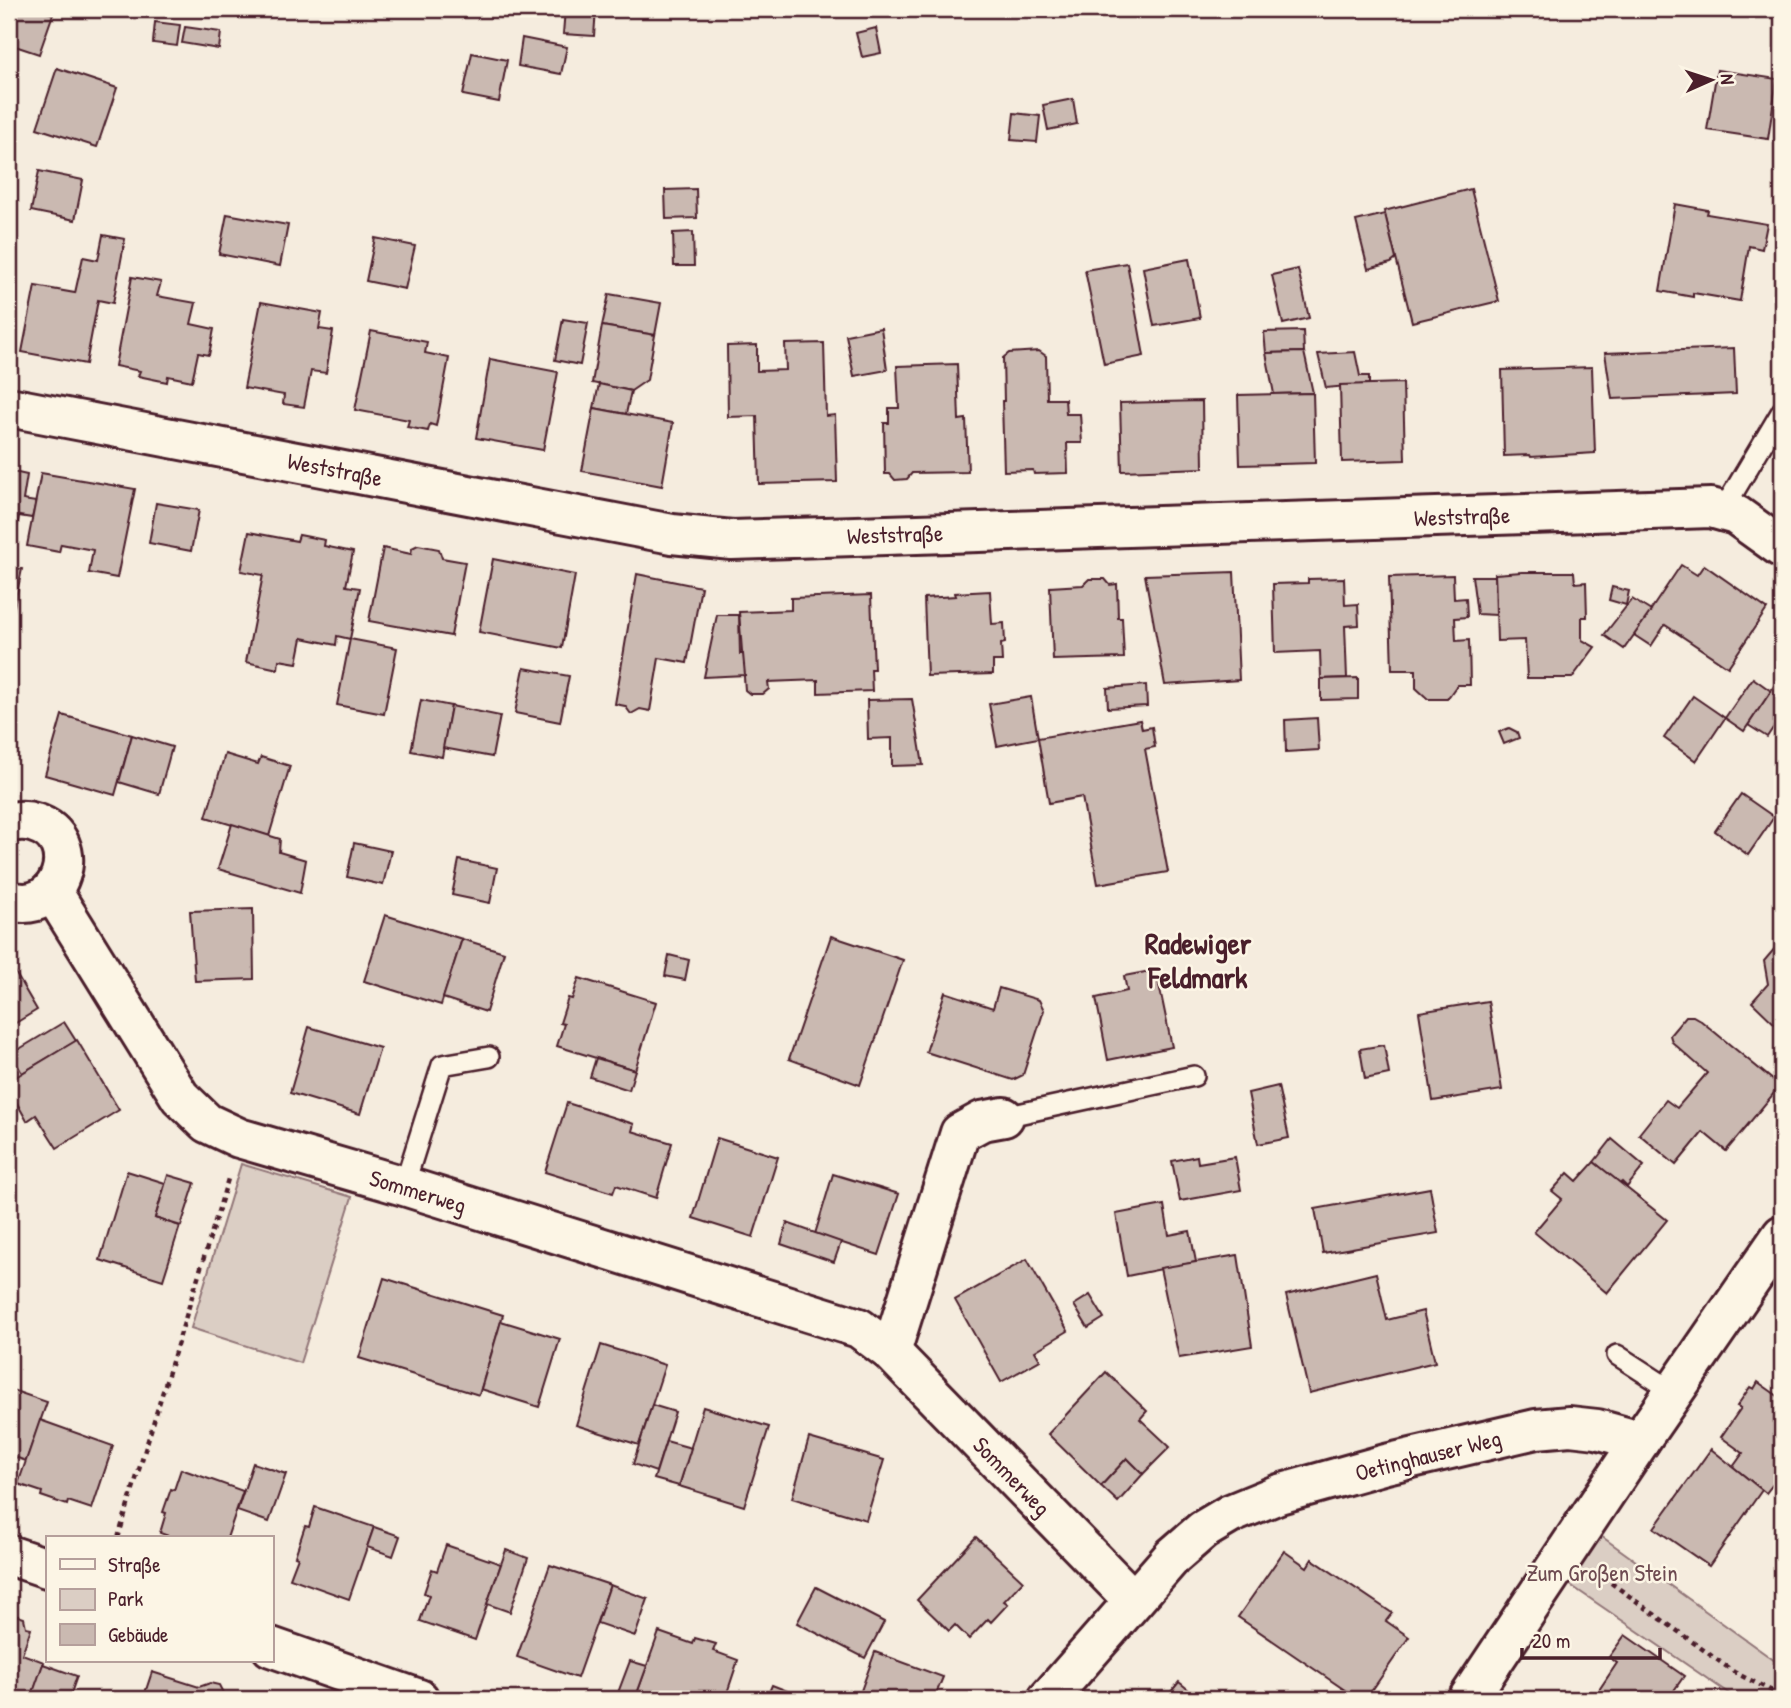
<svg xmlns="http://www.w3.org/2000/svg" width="1791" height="1708" font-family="'Patrick Hand',sans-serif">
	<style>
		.green { fill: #dbcec4; stroke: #927678; stroke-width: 2 }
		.building { fill: #cab9b1; stroke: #4a1f2b; stroke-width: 2 }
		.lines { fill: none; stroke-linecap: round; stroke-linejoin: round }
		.lane-casing { stroke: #4a1f2b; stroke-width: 24 }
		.street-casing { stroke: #4a1f2b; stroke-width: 44 }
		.path { stroke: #4a1f2b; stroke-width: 4.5; stroke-dasharray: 5 5; stroke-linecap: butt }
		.lane { stroke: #fcf5e5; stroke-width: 19 }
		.street { stroke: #fcf5e5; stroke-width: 38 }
		.labels { text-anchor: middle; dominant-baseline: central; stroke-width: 5; stroke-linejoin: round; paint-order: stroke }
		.street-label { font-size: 23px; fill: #4a1f2b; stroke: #fcf5e5 }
		.park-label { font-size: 23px; fill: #6e4b51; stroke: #fcf5e5 }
		.district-label { font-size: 30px; font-weight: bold; fill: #4a1f2b; stroke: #fcf5e5 }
	</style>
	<rect width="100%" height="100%" fill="#f5ecde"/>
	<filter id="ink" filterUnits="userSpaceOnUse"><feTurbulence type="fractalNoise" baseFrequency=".0143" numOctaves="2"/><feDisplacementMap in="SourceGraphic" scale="14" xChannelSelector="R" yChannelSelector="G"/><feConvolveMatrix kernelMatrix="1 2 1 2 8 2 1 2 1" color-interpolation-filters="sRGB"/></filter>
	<g filter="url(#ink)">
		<g class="green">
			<polygon points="241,1164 352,1197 300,1363 191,1328"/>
			<polygon points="1594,1531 1782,1666 1782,1699 1737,1699 1563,1580"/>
		</g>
		<g class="building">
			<polygon points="15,9 35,9 53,14 39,54 9,44 9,28"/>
			<polygon points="494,9 540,9 539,19 493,15"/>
			<polygon points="565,9 596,9 594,36 563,34"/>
			<polygon points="155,22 180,25 177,46 153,43"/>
			<polygon points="185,27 221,32 219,49 182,43"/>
			<polygon points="876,28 881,53 862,57 856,33"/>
			<polygon points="522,38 567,47 561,74 518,66"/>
			<polygon points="472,53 507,60 499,102 463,95"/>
			<polygon points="57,68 117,88 97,147 37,128"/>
			<polygon points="1717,70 1777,79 1768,139 1707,130"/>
			<polygon points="1073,99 1077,124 1048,130 1043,105"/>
			<polygon points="1014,113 1040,116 1037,142 1011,140"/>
			<polygon points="39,171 83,180 75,220 31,211"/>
			<polygon points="696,189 697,218 666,219 665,190"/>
			<polygon points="1471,189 1499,301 1412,322 1384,211"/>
			<polygon points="1675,204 1708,210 1707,214 1767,224 1762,249 1749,246 1740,301 1693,293 1693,297 1660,291"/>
			<polygon points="227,214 288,225 280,266 219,254"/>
			<polygon points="1385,214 1396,259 1391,263 1368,269 1356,221"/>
			<polygon points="693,232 694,266 674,266 673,233"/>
			<polygon points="103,235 125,239 113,303 98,300 86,364 22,352 35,286 75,293 83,257 98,260"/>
			<polygon points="375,238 415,246 405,289 366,281"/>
			<polygon points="1189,259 1200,318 1154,326 1143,268"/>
			<polygon points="1127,263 1144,356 1104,364 1085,270"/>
			<polygon points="1298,269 1309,318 1283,324 1272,275"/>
			<polygon points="132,277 161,282 157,296 196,303 191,324 214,329 209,355 198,353 192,381 168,376 167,382 138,376 140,371 115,366"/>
			<polygon points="609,294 661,303 655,335 602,326"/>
			<polygon points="261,302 322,313 319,329 333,331 326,373 311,371 304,407 283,404 284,395 244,388"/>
			<polygon points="563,319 588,323 580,365 555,360"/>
			<polygon points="602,326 655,335 647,380 631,391 592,383"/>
			<polygon points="881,328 887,370 854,376 846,335"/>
			<polygon points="371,331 427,342 425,353 449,358 436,426 430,424 428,431 407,427 409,420 355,410"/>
			<polygon points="1303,331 1304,352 1266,353 1264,332"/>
			<polygon points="824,343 826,416 835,415 837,482 759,484 757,416 728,417 727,346 757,345 757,371 786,370 785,344"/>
			<polygon points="1734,348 1736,394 1612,399 1605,353"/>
			<polygon points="1039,351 1046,356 1047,399 1065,399 1066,414 1080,414 1082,443 1067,443 1068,473 1034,474 1033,470 1004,471 1002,401 1004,401 1003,358 1009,353"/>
			<polygon points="1304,352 1313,393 1274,394 1266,353"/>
			<polygon points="1355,352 1360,376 1369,376 1369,384 1326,388 1318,354"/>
			<polygon points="490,359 558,372 543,450 476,438"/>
			<polygon points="957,364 959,420 966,419 968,472 912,473 907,479 895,480 890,474 885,474 884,423 889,423 889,408 899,408 897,366"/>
			<polygon points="1592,367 1595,453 1531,457 1530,455 1504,456 1502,370"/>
			<polygon points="1403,383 1405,460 1342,462 1340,385"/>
			<polygon points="599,384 631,391 626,414 594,408"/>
			<polygon points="1313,393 1315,463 1240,465 1238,395"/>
			<polygon points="1202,401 1203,468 1122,471 1120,403"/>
			<polygon points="594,408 673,423 662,486 582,471"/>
			<polygon points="9,471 27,475 23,500 36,502 32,518 19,516 12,556 9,555"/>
			<polygon points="41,473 135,489 117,578 89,573 93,550 61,544 59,552 27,546"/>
			<polygon points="156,503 199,510 191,551 149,543"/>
			<polygon points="249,532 297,541 299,535 325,540 324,546 353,552 346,586 360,588 350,639 337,636 336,645 302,638 297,663 279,660 278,669 246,662 263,575 241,571"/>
			<polygon points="418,545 439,549 442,558 465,562 451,636 369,621 383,548 411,554 412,548"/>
			<polygon points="493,559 575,575 562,648 479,632"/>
			<polygon points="1681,565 1697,575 1704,565 1767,609 1728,667 1665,625 1651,646 1634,635"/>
			<polygon points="9,567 22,569 9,631"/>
			<polygon points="1234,572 1239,680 1165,685 1145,575"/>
			<polygon points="1522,572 1574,572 1575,583 1586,582 1587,617 1582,617 1582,640 1595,647 1572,678 1527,678 1525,640 1497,641 1495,574"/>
			<polygon points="637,574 701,587 687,663 659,658 650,711 640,709 631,714 625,706 615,704"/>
			<polygon points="1453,575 1454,599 1466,598 1467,617 1455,618 1456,641 1469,640 1470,685 1457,685 1447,699 1428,699 1416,688 1416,670 1392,670 1389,577"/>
			<polygon points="1472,576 1495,576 1496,615 1477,614"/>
			<polygon points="1344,578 1345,605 1358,604 1359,625 1345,626 1347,678 1321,679 1320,651 1275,653 1273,584 1308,583 1308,579"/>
			<polygon points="1089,579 1105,579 1110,585 1117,584 1118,618 1122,618 1124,658 1053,660 1050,587 1083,585"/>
			<polygon points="1612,587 1629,591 1626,605 1609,600"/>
			<polygon points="990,591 992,624 1004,623 1005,643 1001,644 1002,661 993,661 993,674 927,676 924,598 956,596 955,593"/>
			<polygon points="871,595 874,669 871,669 872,691 818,693 818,680 768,682 769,689 763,694 750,694 745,690 739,612 791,610 791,598"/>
			<polygon points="1632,599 1651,611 1624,649 1604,635"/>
			<polygon points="717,615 739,615 740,654 743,654 745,675 704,677"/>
			<polygon points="350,639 397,648 384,714 337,705"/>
			<polygon points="524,668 569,676 560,722 515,713"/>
			<polygon points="1782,674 1782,731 1775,725 1767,737 1748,725"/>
			<polygon points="1358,678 1358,699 1321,700 1321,679"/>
			<polygon points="1753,678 1771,691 1744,731 1725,718"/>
			<polygon points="1146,685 1147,706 1108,708 1107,688"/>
			<polygon points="1693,696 1725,718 1696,761 1664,738"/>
			<polygon points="1031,697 1038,738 997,746 989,704"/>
			<polygon points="912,699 923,765 892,766 892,738 868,739 867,700"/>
			<polygon points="421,700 451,706 442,757 411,751"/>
			<polygon points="451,706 500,716 492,757 443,748"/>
			<polygon points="62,715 132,735 115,795 45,775"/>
			<polygon points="1317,718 1319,750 1286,752 1285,720"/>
			<polygon points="1140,720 1142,729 1152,727 1155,747 1145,749 1168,872 1098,884 1082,797 1049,803 1038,738"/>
			<polygon points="1509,728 1517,732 1519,738 1504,744 1499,732"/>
			<polygon points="132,735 172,747 159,794 119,782"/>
			<polygon points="225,754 258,764 261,757 290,766 269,836 206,817"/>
			<polygon points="1741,794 1774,817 1748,855 1715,831"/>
			<polygon points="232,824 280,839 279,852 306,860 300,893 218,869"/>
			<polygon points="354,843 391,851 383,885 347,877"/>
			<polygon points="459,860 497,868 490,903 452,895"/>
			<polygon points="253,909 254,979 195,981 190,911"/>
			<polygon points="385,915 462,939 441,1005 364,981"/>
			<polygon points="831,936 903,960 860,1085 789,1059"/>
			<polygon points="462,939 504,952 486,1012 443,998"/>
			<polygon points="1776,947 1782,953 1782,1031 1752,1002 1768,984 1764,961"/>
			<polygon points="669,955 689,960 685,980 665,976"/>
			<polygon points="9,962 37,1010 9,1027"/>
			<polygon points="1156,970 1172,1047 1108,1060 1096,998 1127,991 1124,976"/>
			<polygon points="579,978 656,1002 635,1070 557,1046 564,1024 560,1023 568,998 572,999"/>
			<polygon points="999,988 1039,1000 1044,1010 1023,1075 1013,1080 926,1052 945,992 993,1008"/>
			<polygon points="1488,1001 1502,1090 1433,1101 1419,1012"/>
			<polygon points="1686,1016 1693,1016 1700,1020 1780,1086 1726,1151 1703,1132 1676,1165 1639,1134 1666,1100 1677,1108 1707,1073 1672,1042 1670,1035"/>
			<polygon points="64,1022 76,1041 22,1073 11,1054"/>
			<polygon points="309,1027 380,1048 360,1114 290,1093"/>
			<polygon points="77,1040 119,1110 57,1148 36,1115 27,1121 9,1089 9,1081"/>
			<polygon points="1384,1045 1389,1074 1365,1079 1360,1049"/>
			<polygon points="596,1058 635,1070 629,1090 590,1077"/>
			<polygon points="1278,1086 1289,1138 1258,1144 1248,1093"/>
			<polygon points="567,1103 634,1124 632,1131 672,1143 656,1198 616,1185 613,1193 545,1172"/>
			<polygon points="717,1138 778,1157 753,1237 693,1218"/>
			<polygon points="1612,1139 1644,1166 1627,1187 1622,1182 1620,1184 1594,1162"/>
			<polygon points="1197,1156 1198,1163 1235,1157 1241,1190 1180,1201 1172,1161"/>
			<polygon points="1594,1162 1667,1220 1607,1293 1534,1232 1562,1199 1552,1191 1568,1173 1577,1181"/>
			<polygon points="127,1171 165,1183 155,1218 180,1226 163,1280 100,1260"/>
			<polygon points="833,1174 899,1194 879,1255 815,1234"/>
			<polygon points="168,1175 195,1183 181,1226 155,1218"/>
			<polygon points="1430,1188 1438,1233 1323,1253 1315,1209"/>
			<polygon points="1164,1205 1169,1235 1190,1231 1196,1262 1127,1276 1116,1214"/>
			<polygon points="787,1223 841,1242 834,1262 781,1244"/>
			<polygon points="1238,1255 1252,1346 1179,1358 1160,1268"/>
			<polygon points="1027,1259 1068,1331 1035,1351 1040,1360 1001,1382 955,1300"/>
			<polygon points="1376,1273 1387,1320 1423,1311 1435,1362 1309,1393 1286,1295"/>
			<polygon points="384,1278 503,1315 479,1395 359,1358"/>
			<polygon points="1090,1295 1104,1318 1088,1328 1074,1305"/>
			<polygon points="501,1321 560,1339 539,1407 481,1389"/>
			<polygon points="601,1345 665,1365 639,1445 576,1425"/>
			<polygon points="1106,1372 1147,1411 1140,1419 1170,1447 1143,1474 1127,1458 1101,1486 1048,1434"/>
			<polygon points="1758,1382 1782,1399 1782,1489 1774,1483 1766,1493 1733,1467 1743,1453 1721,1437 1741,1408 1737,1406 1750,1387 1754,1389"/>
			<polygon points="9,1389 47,1402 26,1461 9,1455"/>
			<polygon points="652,1405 675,1412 656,1472 633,1464"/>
			<polygon points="703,1407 769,1427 744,1506 679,1486"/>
			<polygon points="40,1420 113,1446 92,1509 68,1501 67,1505 41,1496 42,1492 18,1484"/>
			<polygon points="809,1438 884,1460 866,1520 792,1498"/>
			<polygon points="666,1441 691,1448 679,1486 654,1479"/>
			<polygon points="1711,1449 1762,1490 1709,1566 1654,1528"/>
			<polygon points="1127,1458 1143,1474 1118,1502 1101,1486"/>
			<polygon points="253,1463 286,1474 269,1522 237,1511"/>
			<polygon points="181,1469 243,1491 227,1538 174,1538 160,1533 166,1513 163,1512 171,1489 174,1490"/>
			<polygon points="315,1507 374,1527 349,1599 290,1578 298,1557 295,1556 305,1526 309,1527"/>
			<polygon points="374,1527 400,1536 393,1556 367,1547"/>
			<polygon points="976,1537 1023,1581 1004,1601 1008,1604 991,1622 988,1619 969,1639 955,1625 949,1631 917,1600"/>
			<polygon points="446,1545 501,1564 475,1640 420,1621 429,1595 424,1593 432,1569 437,1571"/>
			<polygon points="506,1550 528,1558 510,1612 487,1604"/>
			<polygon points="1284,1551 1307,1567 1312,1559 1392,1613 1386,1621 1409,1637 1366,1699 1358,1699 1238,1617"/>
			<polygon points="550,1565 610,1585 577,1678 517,1657"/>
			<polygon points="610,1585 648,1599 635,1636 597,1623"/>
			<polygon points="816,1587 884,1622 865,1658 797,1623"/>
			<polygon points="9,1613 24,1618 26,1627 31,1628 22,1654 44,1662 31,1699 9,1697"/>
			<polygon points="659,1632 693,1644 695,1638 716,1644 713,1651 738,1660 725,1699 635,1699"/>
			<polygon points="1625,1635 1684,1676 1668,1699 1607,1699 1597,1693 1617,1663 1609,1657"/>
			<polygon points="875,1652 943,1677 934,1699 858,1699"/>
			<polygon points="630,1661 647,1666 635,1699 621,1699 616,1698"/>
			<polygon points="43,1664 77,1676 69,1699 31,1698"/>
			<polygon points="152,1672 199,1687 210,1683 219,1685 224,1695 231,1697 230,1699 143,1699"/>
			<polygon points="1179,1682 1200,1699 1165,1699"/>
			<polygon points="772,1685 808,1699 766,1699"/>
		</g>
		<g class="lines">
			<g class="lane-casing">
				<g id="lane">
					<polyline points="1723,510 1782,411"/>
					<polyline points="1004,1117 1194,1076"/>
					<polyline points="404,1186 442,1065 489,1057"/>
					<polyline points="1617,1355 1674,1392"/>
				</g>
			</g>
			<g class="street-casing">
				<g id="street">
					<polyline points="9,407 672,534 732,540 1711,508 1736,515 1782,548"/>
					<path d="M9 823C18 820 26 820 35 823 87 839 60 919 9 900"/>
					<polyline points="52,891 180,1097 207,1123 239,1138 404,1186 859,1328 891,1352 1133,1600"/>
					<polyline points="891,1352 960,1133 982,1121 1004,1117"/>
					<polyline points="9,1555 47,1568"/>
					<polyline points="271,1647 419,1699"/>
					<polyline points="1048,1699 1173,1556 1203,1530 1230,1514 1279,1494 1386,1464 1536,1429 1570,1426 1597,1429 1640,1441"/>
					<polyline points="1468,1699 1640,1441 1782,1235"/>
				</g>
			</g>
			<g class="path">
				<polyline points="118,1538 228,1179"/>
				<polyline points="1603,1577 1734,1672 1782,1696"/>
			</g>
			<use href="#lane" class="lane"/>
			<use href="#street" class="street"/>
		</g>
	</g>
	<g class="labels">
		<g class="street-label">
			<text transform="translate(335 469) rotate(11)">Weststraße</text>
			<text transform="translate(1462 516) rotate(-2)">Weststraße</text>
			<text transform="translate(895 534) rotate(-2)">Weststraße</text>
			<text transform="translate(418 1191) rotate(17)">Sommerweg</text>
			<text transform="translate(1428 1455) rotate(-14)">Oetinghauser Weg</text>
			<text transform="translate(1012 1476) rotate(46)">Sommerweg</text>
		</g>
		<g class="park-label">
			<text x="1602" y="1572">Zum Großen Stein</text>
		</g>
		<g class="district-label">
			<text x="1198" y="943">Radewiger<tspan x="1198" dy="34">Feldmark</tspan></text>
		</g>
	</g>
	<rect width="1791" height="1708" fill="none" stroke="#fcf5e5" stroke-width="35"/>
	<rect x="18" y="18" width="1756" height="1673" fill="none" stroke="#4a1f2b" stroke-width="2.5" filter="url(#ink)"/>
	<rect x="46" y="1536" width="228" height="126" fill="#fcf5e5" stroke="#b59f9b" stroke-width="2"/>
	<rect x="60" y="1559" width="35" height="10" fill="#fcf5e5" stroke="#b59f9b" stroke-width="2"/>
	<text x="108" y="1572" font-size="21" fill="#4a1f2b">Straße</text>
	<rect x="60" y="1589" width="35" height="21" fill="#dbcec4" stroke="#b59f9b" stroke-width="2"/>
	<text x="108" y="1606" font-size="21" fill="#4a1f2b">Park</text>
	<rect x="60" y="1624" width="35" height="21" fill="#cab9b1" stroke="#b59f9b" stroke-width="2"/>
	<text x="108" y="1642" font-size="21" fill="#4a1f2b">Gebäude</text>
	<g transform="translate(1711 80) rotate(87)" stroke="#fcf5e5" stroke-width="5" paint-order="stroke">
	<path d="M0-5L12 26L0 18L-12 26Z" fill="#4a1f2b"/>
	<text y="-10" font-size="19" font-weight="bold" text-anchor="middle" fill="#4a1f2b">N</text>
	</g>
	<path d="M1522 1648v10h138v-10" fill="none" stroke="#4a1f2b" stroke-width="3.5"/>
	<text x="1532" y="1648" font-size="21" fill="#4a1f2b" stroke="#fcf5e5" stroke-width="5" paint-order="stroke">20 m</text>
</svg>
